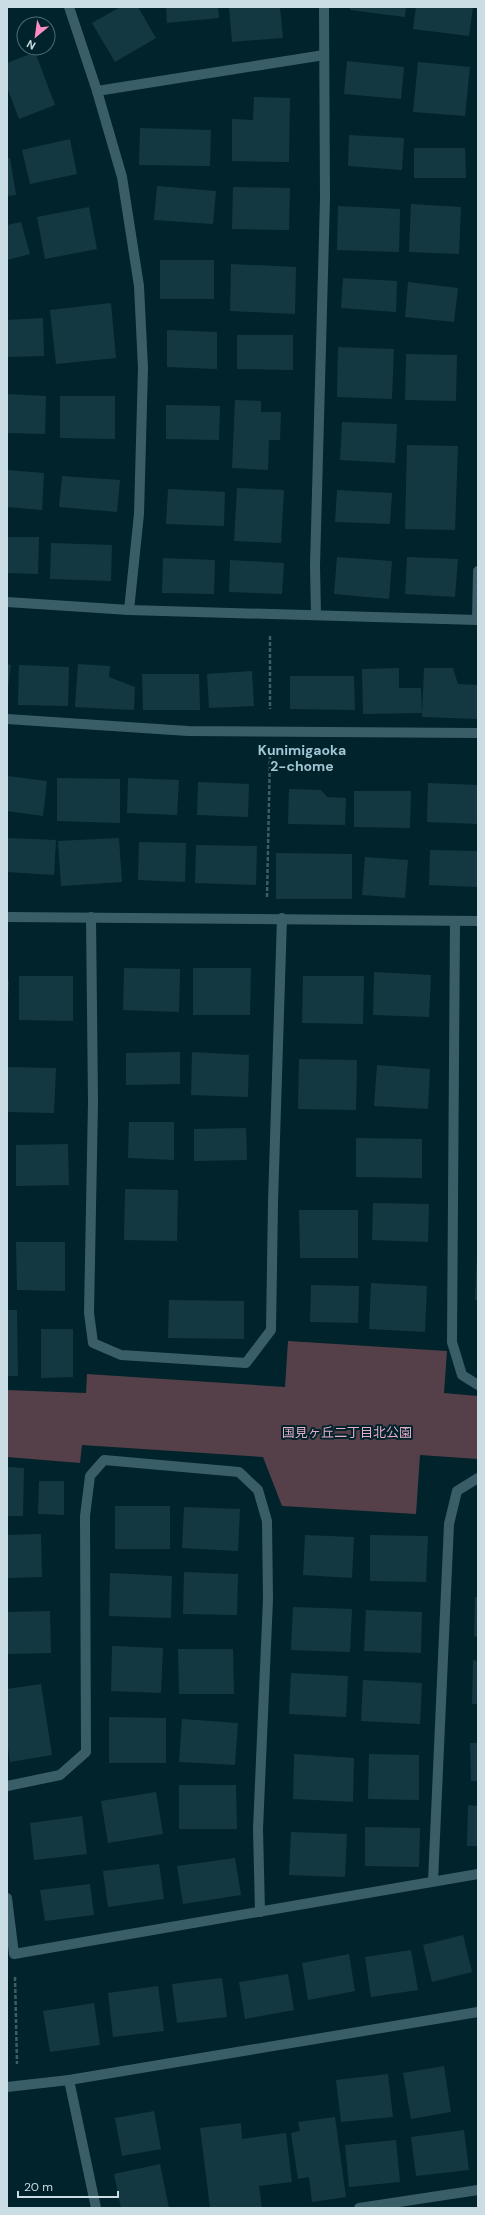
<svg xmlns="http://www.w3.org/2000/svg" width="485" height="2215" font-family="'DM Sans','Noto Sans JP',sans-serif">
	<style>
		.green { fill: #553f49 }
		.building { fill: #143841 }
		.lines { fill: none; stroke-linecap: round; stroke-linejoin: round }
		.path { stroke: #3f5d65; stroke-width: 2.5; stroke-dasharray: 4 2; stroke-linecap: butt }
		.minor { stroke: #3a5e68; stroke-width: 10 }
		.labels { text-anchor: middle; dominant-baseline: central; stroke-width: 4; stroke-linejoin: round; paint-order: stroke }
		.park-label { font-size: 13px; fill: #e6abc6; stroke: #00232c }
		.neighbourhood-label { font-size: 14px; font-weight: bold; fill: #a0c7d3; stroke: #00232c }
	</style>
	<rect width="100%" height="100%" fill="#00232c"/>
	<polygon class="green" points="288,1341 447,1351 444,1393 478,1396 478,1459 420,1455 416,1514 282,1506 263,1457 82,1445 80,1463 7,1457 7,1390 86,1393 87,1374 285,1387"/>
	<g class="building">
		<polygon points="120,7 138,7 156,38 115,62 92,23"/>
		<polygon points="166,7 218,7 219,18 167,23"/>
		<polygon points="229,7 280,7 283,38 232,42"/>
		<polygon points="350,7 406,7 405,17 350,10"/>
		<polygon points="416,7 473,7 469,36 413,29"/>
		<polygon points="35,52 55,105 19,119 7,87 7,63"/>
		<polygon points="347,61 404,67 401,99 344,94"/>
		<polygon points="418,62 470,67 465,116 413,112"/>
		<polygon points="254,97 290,98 289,162 232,161 232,119 253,120"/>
		<polygon points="140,128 211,130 210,166 139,165"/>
		<polygon points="349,135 404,138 402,170 348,166"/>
		<polygon points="70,139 77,174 30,184 22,150"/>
		<polygon points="414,148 465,148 466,178 414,178"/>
		<polygon points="7,158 10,158 16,195 7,196"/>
		<polygon points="157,186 216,191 213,224 154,220"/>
		<polygon points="233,187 290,188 289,230 232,229"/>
		<polygon points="411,204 461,207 459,254 409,252"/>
		<polygon points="338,206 400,209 399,252 337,250"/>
		<polygon points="89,207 97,249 45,259 37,217"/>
		<polygon points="21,222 30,254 7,260 7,225"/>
		<rect x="160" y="260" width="54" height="39"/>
		<polygon points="231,264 296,267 295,314 230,311"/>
		<polygon points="343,278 397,281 396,312 341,308"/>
		<polygon points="408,282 458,288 454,322 405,317"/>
		<polygon points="111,303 116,358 56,364 50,310"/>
		<polygon points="43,318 44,356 7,357 7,320"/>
		<polygon points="167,330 217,332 217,369 167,367"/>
		<polygon points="237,335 293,335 293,370 237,369"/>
		<polygon points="338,347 394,349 392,399 337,397"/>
		<polygon points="406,354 457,355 456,401 405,400"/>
		<polygon points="7,394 46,396 45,434 7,433"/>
		<polygon points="60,396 115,396 115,439 60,438"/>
		<polygon points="235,400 261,401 261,412 281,412 280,440 269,440 268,470 232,468"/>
		<polygon points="166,405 220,406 219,440 166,439"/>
		<polygon points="342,422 397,424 395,463 340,460"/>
		<polygon points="407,445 458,446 455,530 405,529"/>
		<polygon points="7,470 44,473 42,510 7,507"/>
		<polygon points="62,476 120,480 117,512 59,507"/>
		<polygon points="237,488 284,490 281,543 234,541"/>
		<polygon points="168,489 225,492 224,526 166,524"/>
		<polygon points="337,490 392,493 390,524 335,522"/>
		<polygon points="7,537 39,537 38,574 7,573"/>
		<polygon points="51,543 112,545 111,581 50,579"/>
		<polygon points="337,557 392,561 389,599 334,594"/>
		<polygon points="407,557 458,559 455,597 405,594"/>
		<polygon points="163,558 215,560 214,594 162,593"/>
		<polygon points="230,560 284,563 282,594 229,592"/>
		<polygon points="7,664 11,665 8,688 7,688"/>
		<polygon points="78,664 110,666 109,677 135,687 134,710 75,707"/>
		<polygon points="19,665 69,667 68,706 18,705"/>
		<polygon points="399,668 399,688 421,688 422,713 363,714 362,669"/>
		<polygon points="424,668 453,668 458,684 478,685 478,719 422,717"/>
		<polygon points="252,671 254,706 209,708 207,674"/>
		<polygon points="142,674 199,674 200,710 143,710"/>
		<polygon points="290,676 354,676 355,710 290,709"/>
		<polygon points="7,776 47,781 43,816 7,811"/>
		<polygon points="57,778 120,779 120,823 57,821"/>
		<polygon points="128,778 179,780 177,815 127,813"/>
		<polygon points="198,782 249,784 248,817 197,815"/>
		<polygon points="428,783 478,785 478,824 427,822"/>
		<polygon points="289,789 321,790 327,797 346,798 345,825 288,824"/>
		<polygon points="354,791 411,791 410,828 354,827"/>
		<polygon points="7,838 56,840 54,875 7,872"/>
		<polygon points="119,838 122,882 61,886 58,841"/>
		<polygon points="139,842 186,843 185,882 138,880"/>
		<polygon points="196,845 257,846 256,885 195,883"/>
		<polygon points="430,850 478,851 478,887 429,885"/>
		<polygon points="276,853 352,854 352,899 276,899"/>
		<polygon points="365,857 408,860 405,898 362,895"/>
		<polygon points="124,968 180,969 179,1012 123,1010"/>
		<polygon points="193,968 251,968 250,1015 193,1015"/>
		<polygon points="374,972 431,975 429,1017 373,1015"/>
		<polygon points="19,976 73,976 73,1021 19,1020"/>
		<polygon points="303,976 364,976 363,1024 302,1023"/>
		<polygon points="7,981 9,981 8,998 7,998"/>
		<polygon points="180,1052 180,1084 126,1085 126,1053"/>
		<polygon points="192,1052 249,1055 248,1097 191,1095"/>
		<polygon points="299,1059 357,1060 356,1110 298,1109"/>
		<polygon points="377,1065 430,1069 428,1109 374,1106"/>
		<polygon points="7,1067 56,1068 54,1113 7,1112"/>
		<polygon points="129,1122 174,1122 174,1160 128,1158"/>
		<polygon points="246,1128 247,1160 194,1161 194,1129"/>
		<polygon points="356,1138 422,1139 422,1178 356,1177"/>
		<polygon points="68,1144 69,1185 16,1186 16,1145"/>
		<polygon points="125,1189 178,1190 177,1241 124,1240"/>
		<polygon points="373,1203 429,1204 428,1242 372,1240"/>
		<polygon points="299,1210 358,1210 358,1258 300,1258"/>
		<polygon points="16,1242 65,1242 65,1291 17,1290"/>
		<polygon points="477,1255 478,1255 478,1300 475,1300"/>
		<polygon points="371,1283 427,1286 425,1332 369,1329"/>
		<polygon points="311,1285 359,1286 358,1323 310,1322"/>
		<polygon points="169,1300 244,1301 244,1339 168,1338"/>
		<polygon points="7,1310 17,1310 18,1376 7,1376"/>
		<polygon points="41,1329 73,1329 73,1377 41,1378"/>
		<polygon points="7,1467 24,1468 23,1516 7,1516"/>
		<polygon points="39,1481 64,1481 64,1515 38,1514"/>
		<rect x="115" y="1506" width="55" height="43"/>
		<polygon points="184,1507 240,1509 238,1551 182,1548"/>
		<polygon points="41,1534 42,1577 7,1578 7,1535"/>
		<polygon points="305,1535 354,1537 352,1578 303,1575"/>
		<polygon points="370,1535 428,1536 426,1582 370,1581"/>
		<polygon points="184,1572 238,1574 237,1615 183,1614"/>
		<polygon points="110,1573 172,1576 171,1618 109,1616"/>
		<polygon points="475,1597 478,1597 478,1637 474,1636"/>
		<polygon points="293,1607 352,1609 350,1652 291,1650"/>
		<polygon points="366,1610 422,1612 421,1653 364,1651"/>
		<polygon points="50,1611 51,1653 7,1654 7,1612"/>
		<polygon points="112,1646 163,1648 161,1693 111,1691"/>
		<polygon points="178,1649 233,1649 234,1694 179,1694"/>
		<polygon points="473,1660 478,1661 478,1704 472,1704"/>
		<polygon points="291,1673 348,1676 346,1717 289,1714"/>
		<polygon points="363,1680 422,1683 420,1724 361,1721"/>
		<polygon points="41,1684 52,1755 10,1762 7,1741 7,1689"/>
		<polygon points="109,1717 166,1718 166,1763 109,1763"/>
		<polygon points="182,1719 238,1723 235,1765 179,1762"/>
		<polygon points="470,1743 478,1743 478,1781 471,1781"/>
		<polygon points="294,1754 354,1758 353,1802 293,1799"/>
		<polygon points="369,1754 419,1755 419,1800 368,1799"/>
		<polygon points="179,1785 236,1785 237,1829 179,1829"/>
		<polygon points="156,1792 163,1834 108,1843 101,1801"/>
		<polygon points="468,1805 478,1806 478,1846 467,1846"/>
		<polygon points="82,1816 87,1854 34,1860 30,1823"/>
		<polygon points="365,1827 420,1828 419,1867 365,1866"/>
		<polygon points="291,1832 347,1834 345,1877 289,1875"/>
		<polygon points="235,1858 241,1895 183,1904 177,1866"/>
		<polygon points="159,1864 164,1899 108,1907 103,1871"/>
		<polygon points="90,1884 94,1915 45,1921 40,1890"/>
		<polygon points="463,1935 472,1972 432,1982 423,1945"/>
		<polygon points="411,1950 418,1990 371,1997 365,1957"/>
		<polygon points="349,1954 355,1991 308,2000 302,1963"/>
		<polygon points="288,1974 294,2010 245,2019 239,1982"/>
		<polygon points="222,1978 227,2017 177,2023 172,1984"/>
		<polygon points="158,1986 164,2031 113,2037 108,1993"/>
		<polygon points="94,2003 100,2045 50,2052 43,2011"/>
		<polygon points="444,2066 451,2112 411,2119 403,2073"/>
		<polygon points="388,2074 393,2117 341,2122 336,2080"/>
		<polygon points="154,2111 161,2149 122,2156 115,2118"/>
		<polygon points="335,2117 346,2197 312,2202 309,2177 298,2179 291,2133 300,2131 298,2122"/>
		<polygon points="241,2123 242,2139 286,2133 292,2182 259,2186 262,2208 210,2208 200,2128"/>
		<polygon points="464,2130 469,2170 416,2176 411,2137"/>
		<polygon points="396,2140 400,2182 349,2187 345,2145"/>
		<polygon points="160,2164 169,2208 121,2208 114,2174"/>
	</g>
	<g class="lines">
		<g class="path">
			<polyline points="270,636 270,709"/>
			<polyline points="267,897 270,754"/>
			<polyline points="15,1977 17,2064"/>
		</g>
		<g class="minor">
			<polyline points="69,7 97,91 122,177 139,286 143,368 139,514 129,610"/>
			<polyline points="97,91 324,55"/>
			<polyline points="7,602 129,610 478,620"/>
			<polyline points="316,615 315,566 325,199 324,7"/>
			<polyline points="477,620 478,571"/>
			<polyline points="7,719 188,731 478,733"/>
			<polyline points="7,917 478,921"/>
			<polyline points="91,917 93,1102 89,1313 93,1343 121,1355 246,1363 271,1330 273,1202 282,918"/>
			<polyline points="455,921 452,1342 462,1375 478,1385"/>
			<polyline points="7,1786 60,1775 86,1752 85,1516 90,1476 104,1460 239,1472 258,1490 267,1521 268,1599 258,1829 260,1912"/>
			<polyline points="433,1881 449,1524 457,1491 478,1478"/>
			<polyline points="7,1898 14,1954 478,1874"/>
			<polyline points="69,2080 96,2208"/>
			<polyline points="7,2087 69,2080 478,2012"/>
			<polyline points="359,2208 478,2190"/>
		</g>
	</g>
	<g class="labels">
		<g class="park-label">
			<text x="347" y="1432">国見ヶ丘二丁目北公園</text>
		</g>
		<g class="neighbourhood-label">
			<text x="302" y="750">Kunimigaoka<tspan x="302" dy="16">2-chome</tspan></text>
		</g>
	</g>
	<rect width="485" height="2215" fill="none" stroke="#cadde4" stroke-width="16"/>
	<g transform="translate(36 36) rotate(209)"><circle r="19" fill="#00232c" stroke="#516d76"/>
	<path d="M0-3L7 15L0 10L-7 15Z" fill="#fb8fc4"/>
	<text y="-6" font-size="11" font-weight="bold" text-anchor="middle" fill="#cadde4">N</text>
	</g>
	<path d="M18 2191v6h100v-6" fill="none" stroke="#cadde4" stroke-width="2"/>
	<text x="24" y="2191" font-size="12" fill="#cadde4" stroke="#00232c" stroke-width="3" paint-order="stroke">20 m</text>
</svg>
